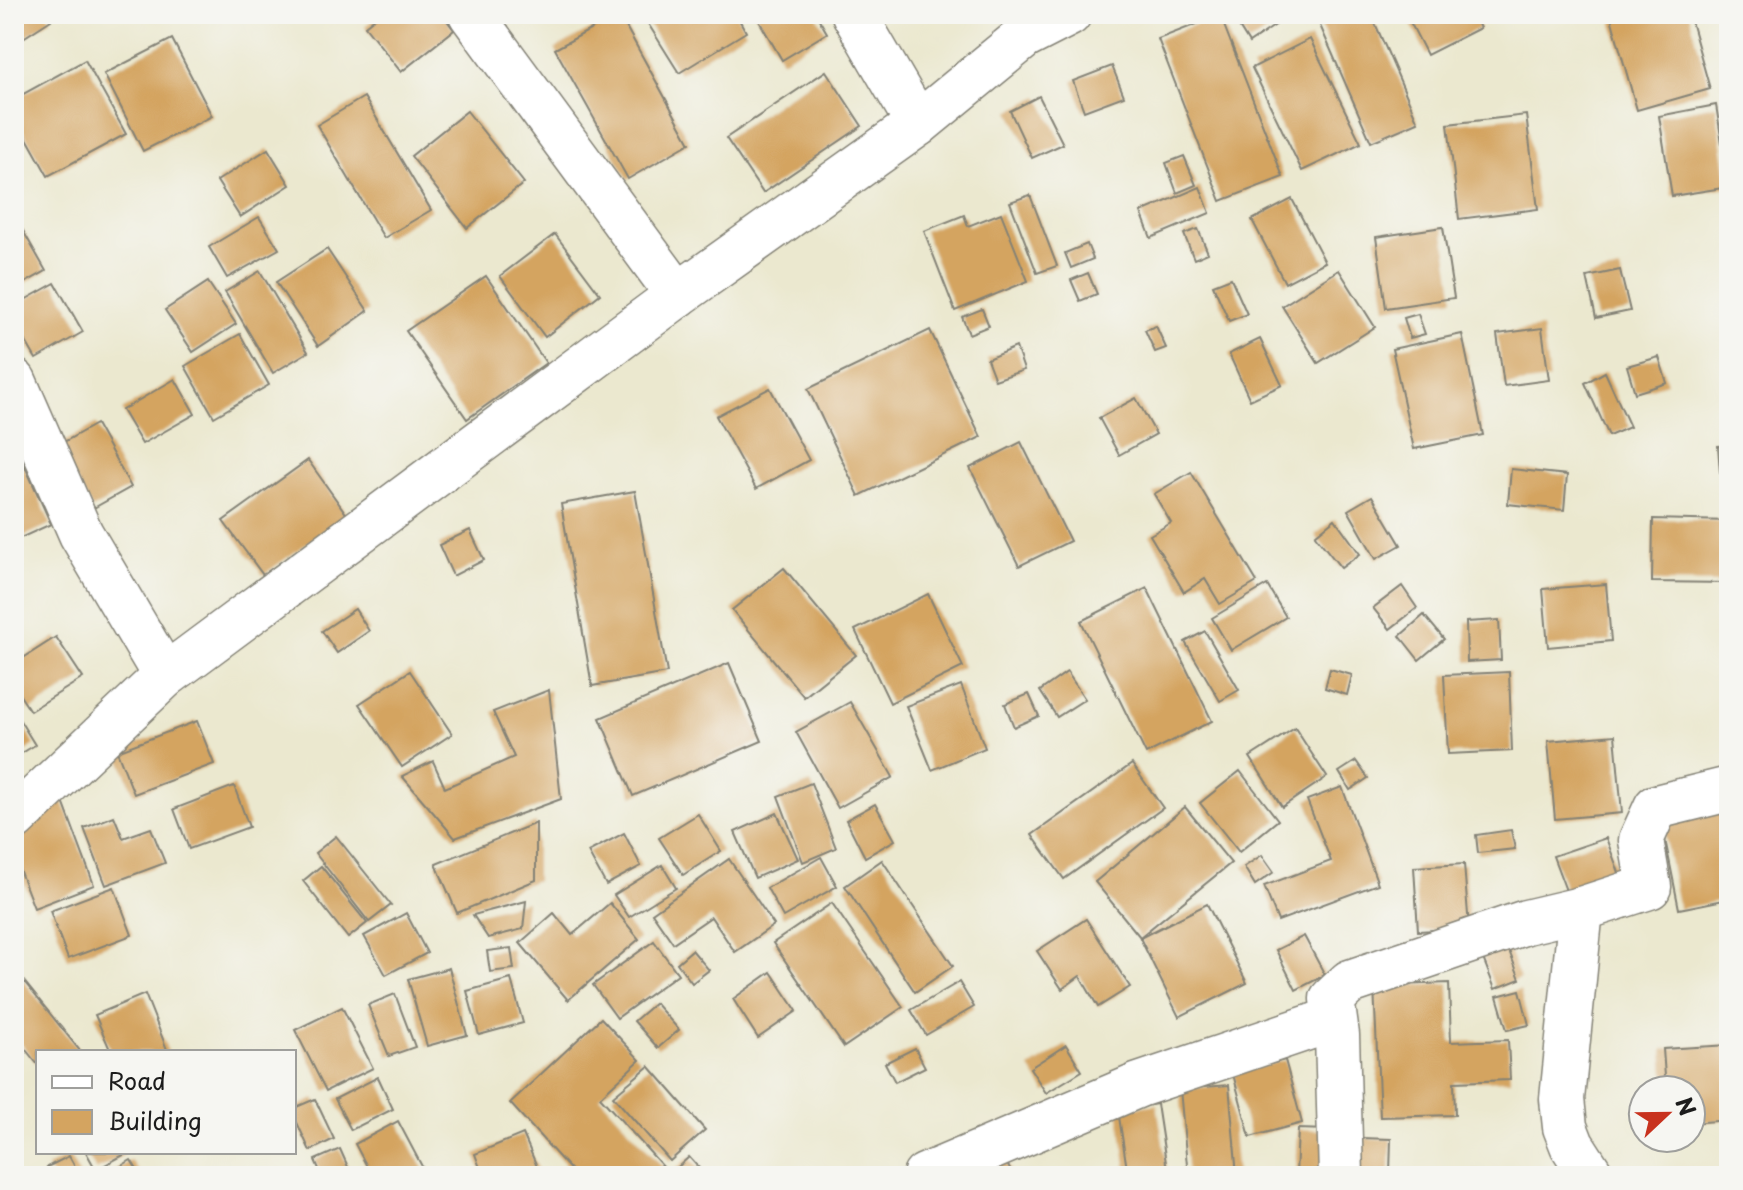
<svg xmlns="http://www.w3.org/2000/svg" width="1743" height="1190" font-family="'Playpen Sans',sans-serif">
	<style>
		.building { fill: #d4a460 }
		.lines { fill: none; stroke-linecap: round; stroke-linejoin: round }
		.street-casing { stroke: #848276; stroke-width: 47 }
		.street { stroke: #fff; stroke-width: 44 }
	</style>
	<rect width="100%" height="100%" fill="#f6f6f2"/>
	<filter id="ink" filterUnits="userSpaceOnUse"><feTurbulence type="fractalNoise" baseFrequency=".0125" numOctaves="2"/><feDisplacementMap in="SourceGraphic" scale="16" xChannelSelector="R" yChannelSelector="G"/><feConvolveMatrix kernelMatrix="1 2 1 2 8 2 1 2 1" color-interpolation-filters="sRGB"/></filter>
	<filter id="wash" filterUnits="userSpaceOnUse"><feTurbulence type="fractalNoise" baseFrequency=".006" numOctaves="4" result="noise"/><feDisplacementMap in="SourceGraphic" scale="32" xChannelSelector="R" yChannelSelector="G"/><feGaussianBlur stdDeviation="1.8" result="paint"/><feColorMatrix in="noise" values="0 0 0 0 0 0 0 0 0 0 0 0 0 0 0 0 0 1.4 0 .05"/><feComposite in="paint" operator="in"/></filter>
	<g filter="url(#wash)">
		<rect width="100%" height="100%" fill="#ebe8cf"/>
		<g id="blocks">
			<g class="building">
				<polygon points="14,14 48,14 51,20 14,44"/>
				<polygon points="380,14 442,14 454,30 401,72 365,26"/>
				<polygon points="619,14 690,143 628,179 555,49"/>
				<polygon points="642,14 736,14 746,32 679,73"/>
				<polygon points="755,14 816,14 827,33 782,60"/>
				<polygon points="1231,14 1284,14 1286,18 1249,43"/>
				<polygon points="1315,14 1371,14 1418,122 1371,142"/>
				<polygon points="1406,14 1473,14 1480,28 1427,55"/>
				<polygon points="1610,14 1689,14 1710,89 1637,110"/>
				<polygon points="1220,15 1283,177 1221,201 1158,39"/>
				<polygon points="172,39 212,116 143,151 104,74"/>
				<polygon points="1310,39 1361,143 1302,171 1252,68"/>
				<polygon points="85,60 126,134 48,176 14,115 14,99"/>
				<polygon points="1112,66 1124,96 1084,111 1073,81"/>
				<polygon points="826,71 862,126 763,193 726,138"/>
				<polygon points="1039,96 1063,144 1032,158 1010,111"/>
				<polygon points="364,97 431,210 384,238 317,125"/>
				<polygon points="1716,105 1729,187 1672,196 1659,116"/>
				<polygon points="467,111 524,183 467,228 411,156"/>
				<polygon points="1526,115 1538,209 1459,219 1448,124"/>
				<polygon points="268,149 290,185 240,217 217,181"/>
				<polygon points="1184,156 1196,185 1177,193 1166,163"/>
				<polygon points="1200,187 1210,213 1151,238 1141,212"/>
				<polygon points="1030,195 1057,266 1037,273 1010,202"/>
				<polygon points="1292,199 1325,262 1285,283 1252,220"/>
				<polygon points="1001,213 1028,281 955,311 924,231 964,215 968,226"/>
				<polygon points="14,215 46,271 14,289"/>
				<polygon points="259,217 279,249 227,278 209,247"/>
				<polygon points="1443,227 1454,298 1386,308 1376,237"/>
				<polygon points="1198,229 1208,253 1194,259 1184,234"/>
				<polygon points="555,234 600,294 545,337 500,276"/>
				<polygon points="1087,244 1093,259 1071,268 1065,253"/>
				<polygon points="327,249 368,311 318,346 276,282"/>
				<polygon points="1339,270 1375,327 1318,363 1282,306"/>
				<polygon points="1620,270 1630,311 1596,318 1587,277"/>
				<polygon points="260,271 308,352 273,373 225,292"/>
				<polygon points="1088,273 1097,294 1080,301 1071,280"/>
				<polygon points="486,276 546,363 467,419 406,331"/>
				<polygon points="1231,278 1247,314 1229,321 1213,285"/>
				<polygon points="208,282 236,324 193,352 165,310"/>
				<polygon points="55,283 83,332 36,359 14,321 14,306"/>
				<polygon points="982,309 989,326 969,334 962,317"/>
				<polygon points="1418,314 1425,334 1410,338 1404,318"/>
				<polygon points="1156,326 1166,348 1155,352 1145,330"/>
				<polygon points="1542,328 1549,380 1504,386 1497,334"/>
				<polygon points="930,330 981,437 859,496 808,389"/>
				<polygon points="240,334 269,385 214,417 185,366"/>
				<polygon points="1462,334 1483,435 1414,449 1392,349"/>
				<polygon points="1260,339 1282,385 1250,400 1229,354"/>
				<polygon points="1016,347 1024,370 995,380 987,359"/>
				<polygon points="1659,357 1667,383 1635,393 1627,366"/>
				<polygon points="1605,372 1630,427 1609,436 1585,383"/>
				<polygon points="175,379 195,414 142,444 122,410"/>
				<polygon points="770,388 809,460 756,489 716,416"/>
				<polygon points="1136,398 1156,434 1119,455 1099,418"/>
				<polygon points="96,424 131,487 92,509 57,446"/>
				<polygon points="14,442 51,524 14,541"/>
				<polygon points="1021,442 1070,541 1019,566 970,468"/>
				<polygon points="1729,445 1729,471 1720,472 1718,446"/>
				<polygon points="308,460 347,515 263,575 223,521"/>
				<polygon points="1511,469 1567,475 1564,510 1508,504"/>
				<polygon points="1191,472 1257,582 1220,604 1205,579 1184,592 1150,535 1171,523 1154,494"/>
				<polygon points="635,491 667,673 592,686 561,504"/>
				<polygon points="1372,496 1401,545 1376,559 1348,510"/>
				<polygon points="1335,519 1360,554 1341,568 1315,535"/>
				<polygon points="1653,519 1729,521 1729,583 1652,582"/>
				<polygon points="470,530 484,560 453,576 439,545"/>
				<polygon points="784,568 856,655 804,697 732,610"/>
				<polygon points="1606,584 1611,641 1548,647 1543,589"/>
				<polygon points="1267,585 1286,617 1231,650 1212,618"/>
				<polygon points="1402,586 1417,608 1390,629 1373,608"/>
				<polygon points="1147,588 1212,721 1146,754 1081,621"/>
				<polygon points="928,594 963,667 890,703 855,630"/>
				<polygon points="355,609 369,631 337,653 322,631"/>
				<polygon points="1424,615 1444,639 1419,660 1400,636"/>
				<polygon points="1499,620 1501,660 1467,662 1466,622"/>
				<polygon points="1205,631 1239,690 1220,701 1185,642"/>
				<polygon points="56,637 83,678 30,711 14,686 14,664"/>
				<polygon points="729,663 762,741 633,796 600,718"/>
				<polygon points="1330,669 1352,675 1347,695 1325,688"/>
				<polygon points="410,671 452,734 402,767 359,704"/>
				<polygon points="1067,672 1085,699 1057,717 1040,691"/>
				<polygon points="1509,672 1512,751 1448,754 1444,675"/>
				<polygon points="961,685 985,748 932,770 906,706"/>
				<polygon points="549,690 561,799 455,838 402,776 433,761 445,788 514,757 493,712"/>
				<polygon points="1029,694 1039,716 1014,727 1005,704"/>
				<polygon points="850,702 893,777 838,808 796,732"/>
				<polygon points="14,711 35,745 14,758"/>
				<polygon points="197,721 214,764 134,794 117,751"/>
				<polygon points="1295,728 1327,777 1282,807 1250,757"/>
				<polygon points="1615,735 1622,813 1555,819 1548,741"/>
				<polygon points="1356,761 1368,778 1350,790 1339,772"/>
				<polygon points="1132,764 1163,808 1064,879 1032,835"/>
				<polygon points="1240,771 1278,820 1239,852 1200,803"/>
				<polygon points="811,783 836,848 803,862 778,796"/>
				<polygon points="234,786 249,827 189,849 174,809"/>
				<polygon points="1342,787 1378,884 1278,921 1264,886 1331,861 1307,800"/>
				<polygon points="62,799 94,885 34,908 14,856 14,840"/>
				<polygon points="875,804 895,840 865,857 846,820"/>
				<polygon points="1185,807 1231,863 1140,937 1095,882"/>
				<polygon points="1729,810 1729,899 1679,909 1662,824"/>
				<polygon points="777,813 798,859 755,878 735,832"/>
				<polygon points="698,814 721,851 683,875 659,838"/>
				<polygon points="114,816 123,838 151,828 165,863 106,885 84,828"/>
				<polygon points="536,823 536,880 457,913 436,864"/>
				<polygon points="1511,830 1515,849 1478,853 1476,835"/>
				<polygon points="624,833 641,866 606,885 588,852"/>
				<polygon points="336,836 391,905 369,922 315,853"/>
				<polygon points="1606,838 1621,878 1568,896 1553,856"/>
				<polygon points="1262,855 1274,872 1255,885 1244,867"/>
				<polygon points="821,857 837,886 783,917 767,888"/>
				<polygon points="729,859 774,925 735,952 711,917 673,943 652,913"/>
				<polygon points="882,860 953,966 915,992 845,886"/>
				<polygon points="1464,864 1469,928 1418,931 1414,867"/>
				<polygon points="662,865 676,888 629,917 614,895"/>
				<polygon points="321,866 367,923 348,938 303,881"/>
				<polygon points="114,887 132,935 68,959 50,911"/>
				<polygon points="526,901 523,929 488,938 473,915"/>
				<polygon points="610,903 639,939 568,1000 520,943 554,913 572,935"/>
				<polygon points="832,903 903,1007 844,1047 773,943"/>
				<polygon points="1207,904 1247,983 1179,1017 1140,938"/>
				<polygon points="406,913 427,953 386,975 364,936"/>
				<polygon points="1086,919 1130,987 1098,1007 1080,976 1062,989 1037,951"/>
				<polygon points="1304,936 1325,975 1296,990 1276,950"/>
				<polygon points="1504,938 1520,979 1495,989 1479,948"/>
				<polygon points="654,941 678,974 617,1018 593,985"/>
				<polygon points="511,948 514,969 490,972 487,951"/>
				<polygon points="692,950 709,970 692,983 677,963"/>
				<polygon points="449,968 467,1035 427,1046 408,979"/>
				<polygon points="14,969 81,1052 38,1052 38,1065 14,1035"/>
				<polygon points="771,972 797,1011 758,1038 733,999"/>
				<polygon points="511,979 523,1023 479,1035 467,991"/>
				<polygon points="959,982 974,1007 926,1035 911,1010"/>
				<polygon points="1449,983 1451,1042 1508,1040 1510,1080 1454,1082 1455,1115 1380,1117 1374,986"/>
				<polygon points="1520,990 1529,1025 1507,1030 1497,996"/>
				<polygon points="145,994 168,1052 111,1052 95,1015"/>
				<polygon points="395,994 415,1047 389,1056 368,1005"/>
				<polygon points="655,1003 679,1030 658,1048 634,1021"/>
				<polygon points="342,1007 373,1068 326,1091 295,1030"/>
				<polygon points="601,1018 640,1060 600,1097 665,1169 657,1176 576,1176 510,1103"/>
				<polygon points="1066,1045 1082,1071 1046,1093 1030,1068"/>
				<polygon points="1729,1045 1729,1120 1691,1123 1691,1090 1666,1090 1663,1049"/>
				<polygon points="915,1048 925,1067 895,1082 885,1063"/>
				<polygon points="1285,1060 1302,1123 1250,1137 1233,1074"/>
				<polygon points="649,1066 705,1130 670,1161 613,1096"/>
				<polygon points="378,1077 393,1109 351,1130 335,1099"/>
				<polygon points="1229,1085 1237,1176 1188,1176 1180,1089"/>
				<polygon points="315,1099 334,1139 310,1151 294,1116 294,1108"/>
				<polygon points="1157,1104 1168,1176 1128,1176 1118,1110"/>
				<polygon points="398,1121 426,1174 422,1176 372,1176 355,1144"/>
				<polygon points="1298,1129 1327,1130 1325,1176 1296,1176"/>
				<polygon points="523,1134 541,1176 483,1176 475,1154"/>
				<polygon points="1360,1138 1391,1139 1390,1174 1358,1173"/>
				<polygon points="340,1149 352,1176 322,1176 315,1160"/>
				<polygon points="86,1152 129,1152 96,1170"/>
				<polygon points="69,1156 80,1176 52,1176 47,1167"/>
				<polygon points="689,1157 699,1168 690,1176 668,1176"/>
				<polygon points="1004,1157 1013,1176 965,1176"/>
				<polygon points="131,1160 141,1176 105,1176"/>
				<polygon points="1479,1171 1480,1176 1448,1176 1448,1174"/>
			</g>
		</g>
	</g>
	<g filter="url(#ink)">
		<use href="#blocks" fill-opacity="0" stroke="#848276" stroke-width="2"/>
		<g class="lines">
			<g class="street-casing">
				<g id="street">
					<polyline points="471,14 678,295"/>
					<polyline points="854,14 918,124"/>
					<polyline points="14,381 81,534 165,676"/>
					<polyline points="14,819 165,676 678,295 918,124 1024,37 1069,14"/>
					<polyline points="1581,909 1562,1099 1565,1127 1572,1145 1592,1176"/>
					<polyline points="925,1176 1139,1085 1334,1019"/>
					<polyline points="1341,1176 1337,1035 1332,999 1350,982 1526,922 1581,909 1649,887 1641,840 1656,807 1729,789"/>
				</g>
			</g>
			<use href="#street" class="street"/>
		</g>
	</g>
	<rect width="1743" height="1190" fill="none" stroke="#f6f6f2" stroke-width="48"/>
	<rect x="36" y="1050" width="260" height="104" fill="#f6f6f2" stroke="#9f9f9c" stroke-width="2"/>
	<rect x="52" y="1076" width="40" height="12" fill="#ffffff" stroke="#9f9f9c" stroke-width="2"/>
	<text x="108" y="1090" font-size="24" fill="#1c1c1c">Road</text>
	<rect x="52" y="1110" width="40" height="24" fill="#d4a460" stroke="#9f9f9c" stroke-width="2"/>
	<text x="108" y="1130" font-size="24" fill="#1c1c1c">Building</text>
	<g transform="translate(1667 1114) rotate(68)"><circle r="38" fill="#f6f6f2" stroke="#9f9f9c" stroke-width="2"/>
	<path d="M0-6L14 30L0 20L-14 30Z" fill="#c8321e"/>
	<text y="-12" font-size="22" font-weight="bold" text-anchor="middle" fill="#1c1c1c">N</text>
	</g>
</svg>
